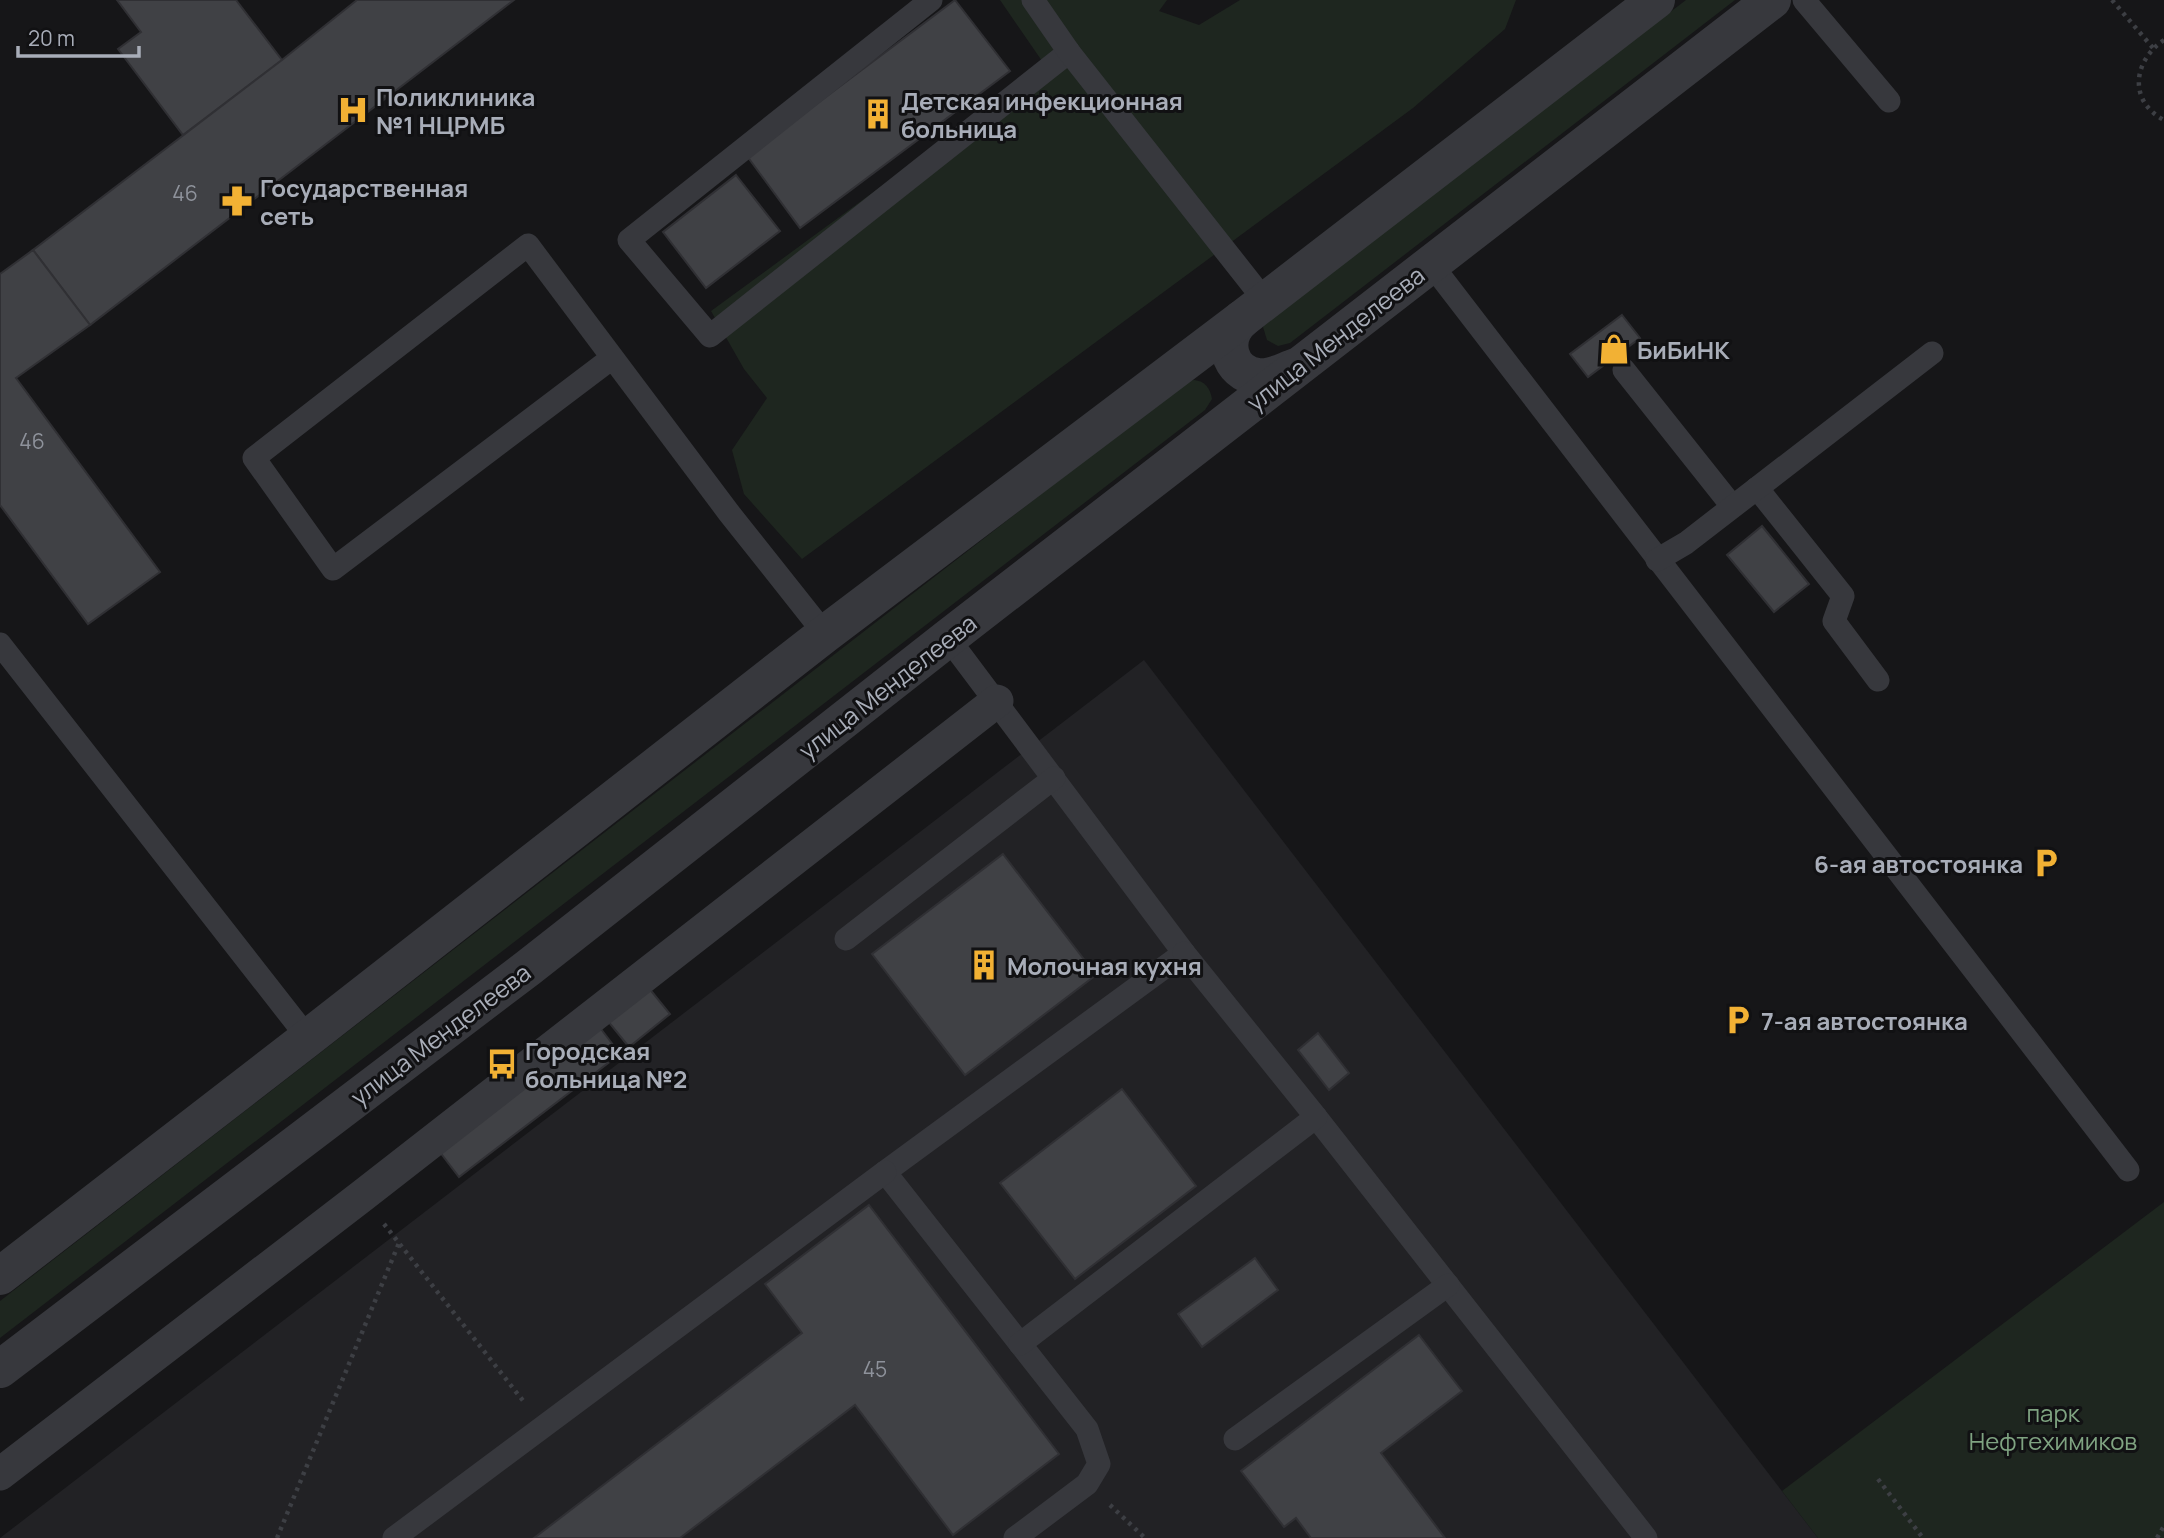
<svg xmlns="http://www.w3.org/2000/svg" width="2164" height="1538" font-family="Manrope,sans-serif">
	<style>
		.built { fill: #222225 }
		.green { fill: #1e261f }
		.building { fill: #404145; stroke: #303034; stroke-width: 2 }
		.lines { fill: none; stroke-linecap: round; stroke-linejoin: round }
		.path { stroke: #3d3f44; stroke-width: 4.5; stroke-dasharray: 3.5 5; stroke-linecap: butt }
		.service { stroke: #37383d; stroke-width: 23 }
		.pedestrian { stroke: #37383d; stroke-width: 33 }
		.tertiary { stroke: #37383d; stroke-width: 38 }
		.labels { text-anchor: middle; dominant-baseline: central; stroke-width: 6; stroke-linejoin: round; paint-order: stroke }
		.number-label { font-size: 21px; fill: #8e929b }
		.poi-label { font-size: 24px; font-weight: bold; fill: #a8adb8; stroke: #111113; text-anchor: start }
		.street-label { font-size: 24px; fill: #a8adb8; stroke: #111113 }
		.park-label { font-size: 24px; fill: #7fa381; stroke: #111113 }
	</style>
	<rect width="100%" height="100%" fill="#161618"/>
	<polygon class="built" points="1144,660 1818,1538 0,1538"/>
	<g class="green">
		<polygon points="1000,0 1167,0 1159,11 1199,25 1240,0 1516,0 1505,29 1413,108 802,559 744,494 732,450 767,398 744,369 711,311 954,133 1042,61"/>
		<polygon points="1686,0 1735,0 1290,343 1278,346 1267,340 1263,327 1270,317"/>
		<path d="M1194 380C1205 381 1210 388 1212 399L1205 410 0 1338V1301L1187 381Z"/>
		<polygon points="2164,1202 2164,1538 1818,1538 1782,1491"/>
	</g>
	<g class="building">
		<polygon points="117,0 236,0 282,60 183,135 118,49 141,32"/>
		<polygon points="357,0 514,0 90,325 33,250 282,60"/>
		<polygon points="955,0 1010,71 800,228 747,156"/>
		<polygon points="736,175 780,231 706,288 663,232"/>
		<polygon points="33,250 90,325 16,378 160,572 88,624 0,505 0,274"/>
		<polygon points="1622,315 1640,338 1588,377 1570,354"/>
		<polygon points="1762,526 1809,584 1774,612 1727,555"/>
		<polygon points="1003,854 1096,975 965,1075 872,954"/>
		<polygon points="648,987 670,1014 629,1047 607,1020"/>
		<polygon points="598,1025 620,1054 459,1177 436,1147"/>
		<polygon points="1318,1033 1349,1073 1329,1090 1298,1050"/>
		<polygon points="1122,1089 1196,1186 1075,1279 1000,1183"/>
		<polygon points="869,1205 1059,1454 953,1535 855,1405 680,1538 534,1538 802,1333 765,1284"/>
		<polygon points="1255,1258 1278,1290 1202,1347 1178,1314"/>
		<polygon points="1419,1335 1462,1391 1381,1453 1445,1538 1311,1538 1296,1518 1284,1527 1241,1471"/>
	</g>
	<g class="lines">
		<g class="path">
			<polyline points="2112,0 2153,48"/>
			<path d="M2164 40C2133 61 2128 101 2164 120"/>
			<polyline points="384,1224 524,1402"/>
			<polyline points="1878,1479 1923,1538"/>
			<polyline points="1110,1505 1145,1538"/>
			<polyline points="277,1538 399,1243"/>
			<polyline points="2157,1538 2164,1526"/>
		</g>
		<g class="service">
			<polyline points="931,0 629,240 710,336 1069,52"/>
			<polyline points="1033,0 1069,52 1265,301"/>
			<polyline points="1804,0 1889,101"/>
			<polyline points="1431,264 2128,1170"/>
			<polyline points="612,358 333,569 254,458 528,245 729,513 825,634"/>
			<polyline points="1624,370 1732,506"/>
			<polyline points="1757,488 1843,596 1834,621 1878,680"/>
			<polyline points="1657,560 1686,543 1932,353"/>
			<polyline points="948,638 1184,953 885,1172 1087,1429 1099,1464 1087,1484 1015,1538"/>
			<polyline points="0,644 308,1038"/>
			<polyline points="846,939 1054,778"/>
			<polyline points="1316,1117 1646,1538"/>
			<polyline points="1020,1344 1316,1117 1184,953"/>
			<polyline points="1235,1439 1448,1285"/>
			<polyline points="394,1538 885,1172"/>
		</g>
		<polyline class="pedestrian" points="0,1474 362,1196 997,701"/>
		<g class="tertiary">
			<path d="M1242 319C1220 338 1228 373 1258 377 1271 379 1284 371 1296 367"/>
			<polyline points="0,1276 308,1038 825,634 1242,319 1656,0"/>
			<polyline points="0,1369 528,968 948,638 1772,0"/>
		</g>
	</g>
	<defs>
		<g id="hospital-bare" transform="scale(2.415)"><path d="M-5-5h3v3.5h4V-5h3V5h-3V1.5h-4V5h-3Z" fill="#f2b134" stroke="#111113" stroke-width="2.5" paint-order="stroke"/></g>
		<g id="building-bare" transform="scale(2.415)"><path d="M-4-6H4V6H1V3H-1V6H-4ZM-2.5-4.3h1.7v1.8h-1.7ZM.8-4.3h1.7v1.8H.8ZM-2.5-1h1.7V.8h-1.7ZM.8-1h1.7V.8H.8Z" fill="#f2b134" stroke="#111113" stroke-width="2.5" paint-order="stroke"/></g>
		<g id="pharmacy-bare" transform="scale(2.415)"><path d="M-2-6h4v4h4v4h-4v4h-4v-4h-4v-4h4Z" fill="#f2b134" stroke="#111113" stroke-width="2.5" paint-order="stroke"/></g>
		<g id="shop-bare" transform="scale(2.415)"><path d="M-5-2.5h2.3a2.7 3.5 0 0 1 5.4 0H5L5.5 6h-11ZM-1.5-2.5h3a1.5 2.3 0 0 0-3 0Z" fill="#f2b134" stroke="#111113" stroke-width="2.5" paint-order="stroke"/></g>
		<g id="parking-bare" transform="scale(2.415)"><path d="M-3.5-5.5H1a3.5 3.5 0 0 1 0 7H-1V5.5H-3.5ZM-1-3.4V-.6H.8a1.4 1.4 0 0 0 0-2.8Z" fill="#f2b134" stroke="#111113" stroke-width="2.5" paint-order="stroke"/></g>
		<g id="bus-bare" transform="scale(2.415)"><path d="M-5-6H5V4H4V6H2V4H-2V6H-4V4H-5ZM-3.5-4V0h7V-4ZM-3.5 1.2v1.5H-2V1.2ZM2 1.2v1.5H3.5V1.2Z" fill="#f2b134" stroke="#111113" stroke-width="2.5" paint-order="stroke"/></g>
	</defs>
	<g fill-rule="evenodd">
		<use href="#hospital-bare" x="353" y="110"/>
		<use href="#building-bare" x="878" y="114"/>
		<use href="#pharmacy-bare" x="237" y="201"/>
		<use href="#shop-bare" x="1614" y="349"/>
		<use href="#parking-bare" x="2046" y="863"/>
		<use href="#building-bare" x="984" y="965"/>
		<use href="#parking-bare" x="1738" y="1020"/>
		<use href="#bus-bare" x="502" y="1064"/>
	</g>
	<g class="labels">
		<g class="number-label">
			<text x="185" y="193">46</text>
			<text x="32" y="441">46</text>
			<text x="875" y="1369">45</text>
		</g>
		<g class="poi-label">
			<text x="376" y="96">Поликлиника<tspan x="376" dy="28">№1 НЦРМБ</tspan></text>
			<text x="901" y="100">Детская инфекционная<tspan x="901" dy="28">больница</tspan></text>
			<text x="260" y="187">Государственная<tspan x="260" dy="28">сеть</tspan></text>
			<text x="1637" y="349">БиБиНК</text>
			<text x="2023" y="863" text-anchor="end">6-ая автостоянка</text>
			<text x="1007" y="965">Молочная кухня</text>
			<text x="1761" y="1020">7-ая автостоянка</text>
			<text x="525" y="1050">Городская<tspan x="525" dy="28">больница №2</tspan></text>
		</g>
		<g class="street-label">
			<text transform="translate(1335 338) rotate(-38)">улица Менделеева</text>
			<text transform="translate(887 686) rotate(-38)">улица Менделеева</text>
			<text transform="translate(440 1034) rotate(-37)">улица Менделеева</text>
		</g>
		<g class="park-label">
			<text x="2053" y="1412">парк<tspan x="2053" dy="28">Нефтехимиков</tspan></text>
		</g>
	</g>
	<path d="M18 46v10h121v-10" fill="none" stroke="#a8adb8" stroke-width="3.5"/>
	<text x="28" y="46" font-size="21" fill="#a8adb8" stroke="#111113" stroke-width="5" paint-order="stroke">20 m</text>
</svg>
